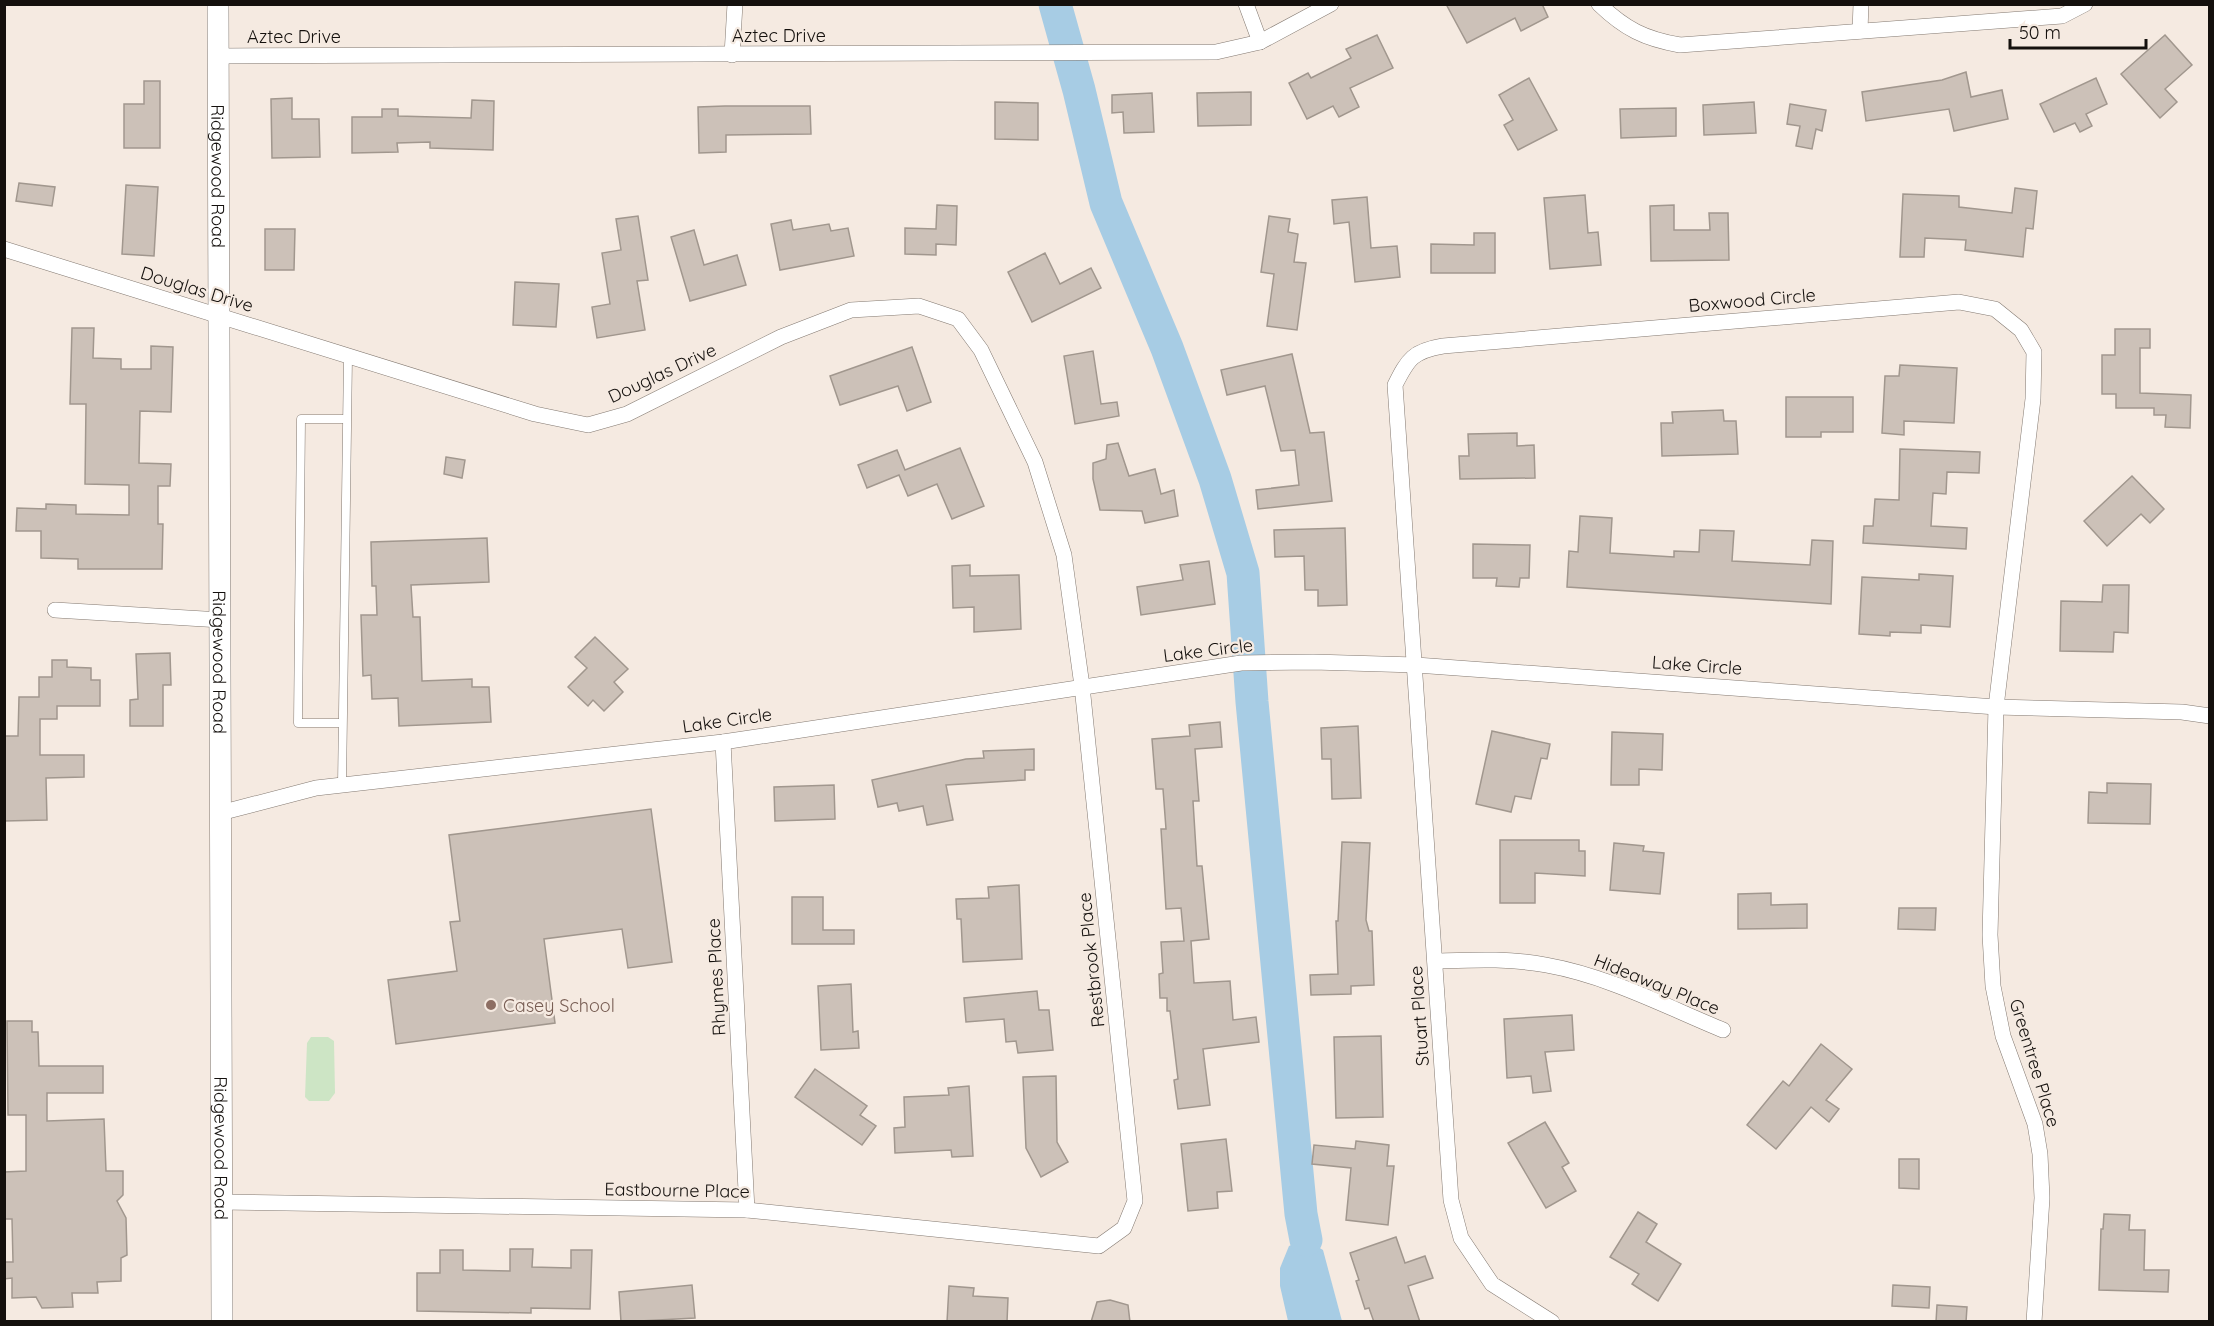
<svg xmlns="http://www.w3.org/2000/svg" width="2214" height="1326" font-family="Quicksand,sans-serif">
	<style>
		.green { fill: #cde5c5 }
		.water { fill: #a7cce4 }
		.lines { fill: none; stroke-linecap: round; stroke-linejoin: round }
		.river { stroke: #a7cce4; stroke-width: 33 }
		.building { fill: #ccc1b8; stroke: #a1978e; stroke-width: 1.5 }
		.lane-casing { stroke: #837971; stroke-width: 9 }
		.street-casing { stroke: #837971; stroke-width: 16 }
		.secondary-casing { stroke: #837971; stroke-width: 22 }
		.lane { stroke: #fff; stroke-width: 8 }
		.street { stroke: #fff; stroke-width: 15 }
		.secondary { stroke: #fff; stroke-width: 21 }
		.education-dot { fill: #8d6e63; stroke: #f5eae1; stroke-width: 2 }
		.labels { text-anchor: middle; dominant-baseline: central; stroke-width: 4.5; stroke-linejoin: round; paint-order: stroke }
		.street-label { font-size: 18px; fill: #14100d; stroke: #f5eae1 }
		.education-label { font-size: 18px; fill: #785e54; stroke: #f5eae1; text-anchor: start }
	</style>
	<rect width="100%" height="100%" fill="#f5eae1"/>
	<polygon class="green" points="311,1037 328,1037 334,1041 335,1093 329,1101 309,1101 305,1097 307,1043"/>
	<polygon class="water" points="1306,1240 1323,1250 1342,1321 1288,1321 1280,1286 1280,1268 1289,1246"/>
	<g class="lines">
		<polyline class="river" points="1055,4 1079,90 1106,203 1167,348 1215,479 1243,573 1252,702 1301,1214 1306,1240"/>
	</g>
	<g class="building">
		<polygon points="1446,4 1542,4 1548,17 1521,31 1515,18 1467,43"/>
		<polygon points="1377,35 1393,68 1350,88 1359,107 1339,117 1333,106 1307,119 1289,83 1308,73 1311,78 1351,58 1346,49"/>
		<polygon points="2165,35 2192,65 2165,89 2177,102 2160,118 2121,74"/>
		<polygon points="1966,72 1971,97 2002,90 2008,119 1954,131 1949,109 1866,121 1862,92 1942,80"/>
		<polygon points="1529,78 1557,130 1518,150 1504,125 1513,120 1499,95"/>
		<polygon points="2096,78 2107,104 2086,114 2092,126 2080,132 2075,123 2054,132 2040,104"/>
		<polygon points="144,81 160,81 160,148 124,148 124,104 144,104"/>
		<polygon points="1251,92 1251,125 1198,126 1197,93"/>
		<polygon points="1152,93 1154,132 1124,133 1123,112 1112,113 1112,95"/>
		<polygon points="292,98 292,119 319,119 320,157 272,158 271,99"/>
		<polygon points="472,100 494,101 493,150 430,148 430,142 397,143 398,152 352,153 352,117 382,117 382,109 398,109 398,116 471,118"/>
		<polygon points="995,102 1038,103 1038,140 995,139"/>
		<polygon points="1754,102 1756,133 1704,135 1703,105"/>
		<polygon points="1790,104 1826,110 1822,131 1816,129 1812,149 1796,146 1800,126 1787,124"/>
		<polygon points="725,106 810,106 811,134 726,135 726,152 699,153 698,107"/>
		<polygon points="1676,108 1676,136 1621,138 1620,109"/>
		<polygon points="19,183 55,187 52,206 16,201"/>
		<polygon points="126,185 158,187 154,256 122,254"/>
		<polygon points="2015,188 2037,191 2033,229 2026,228 2023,257 1965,250 1966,240 1925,238 1924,257 1900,257 1903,194 1959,196 1959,207 2012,213"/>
		<polygon points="1585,195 1588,233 1598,232 1601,265 1550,269 1544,198"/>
		<polygon points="1367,197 1371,248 1397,246 1400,277 1355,282 1349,222 1334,224 1332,200"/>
		<polygon points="937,205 957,206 956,245 936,244 936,255 905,254 905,228 936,229"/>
		<polygon points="1674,205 1674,230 1710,230 1709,213 1728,213 1729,260 1651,261 1650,206"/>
		<polygon points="638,216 648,280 637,281 645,330 597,338 592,307 610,304 602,253 621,250 616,219"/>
		<polygon points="1269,216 1290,219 1288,232 1298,234 1294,262 1306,263 1297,330 1267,326 1274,274 1261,272"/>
		<polygon points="791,220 793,230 829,224 831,231 848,228 854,256 780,270 771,224"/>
		<polygon points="265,229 295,229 294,270 265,270"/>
		<polygon points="694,230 704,265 737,255 746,285 690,301 671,237"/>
		<polygon points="1474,233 1495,233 1495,273 1431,273 1431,244 1474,245"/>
		<polygon points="1045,253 1060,284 1091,268 1101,288 1032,322 1008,272"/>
		<polygon points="515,282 559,284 556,327 513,325"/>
		<polygon points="72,328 94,328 93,358 121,359 121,369 151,369 151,346 173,347 171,412 140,411 139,463 171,464 170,486 158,486 158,524 163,524 162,569 78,569 78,559 41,558 41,531 16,531 17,508 46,509 46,504 76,505 76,514 129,515 129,485 85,484 86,404 70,404"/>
		<polygon points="2115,329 2150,329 2150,348 2140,348 2140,393 2191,395 2190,428 2165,427 2166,415 2154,415 2154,408 2116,408 2116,394 2102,394 2102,355 2115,355"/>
		<polygon points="912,347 931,402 907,411 898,386 840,405 830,376"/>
		<polygon points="1093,351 1101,404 1117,402 1119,416 1075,424 1064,356"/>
		<polygon points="1292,354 1310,433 1324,432 1332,501 1258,509 1256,490 1299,485 1295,450 1281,451 1265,386 1227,395 1221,370"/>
		<polygon points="1900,365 1957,368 1954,423 1904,421 1904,435 1882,433 1885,376 1899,376"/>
		<polygon points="1786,397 1853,397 1853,432 1821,432 1821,437 1786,437"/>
		<polygon points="1723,410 1724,421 1736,421 1738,454 1662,456 1661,423 1673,423 1672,412"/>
		<polygon points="1517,433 1517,446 1534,445 1535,478 1460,479 1459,456 1469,456 1468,434"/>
		<polygon points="1118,443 1129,476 1155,469 1161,494 1174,490 1178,516 1145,523 1142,511 1100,510 1093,479 1093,463 1106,459 1107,445"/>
		<polygon points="960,448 984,506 952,519 937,484 908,496 899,475 867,488 858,465 897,450 905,470"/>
		<polygon points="1900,449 1980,452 1979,473 1947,472 1946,494 1933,493 1931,526 1967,528 1966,549 1863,543 1864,526 1873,526 1875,499 1899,500"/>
		<polygon points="446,457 465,460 462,478 444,474"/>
		<polygon points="2132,476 2164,509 2150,523 2141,514 2107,546 2084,521"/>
		<polygon points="1580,516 1612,518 1610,553 1674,557 1674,551 1699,552 1700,530 1734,531 1732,561 1810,565 1812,540 1833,541 1831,604 1567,587 1569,551 1578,552"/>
		<polygon points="1345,528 1347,605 1318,606 1318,590 1305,590 1304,556 1275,557 1274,530"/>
		<polygon points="487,538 489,582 411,585 413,617 420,617 422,681 472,679 472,687 489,687 491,722 399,726 398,698 372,699 371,675 363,676 361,615 377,615 376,586 372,586 371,542"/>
		<polygon points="1473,544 1530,545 1529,578 1520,578 1519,587 1496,586 1497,578 1473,578"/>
		<polygon points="1209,561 1215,604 1141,615 1137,587 1183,580 1180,565"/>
		<polygon points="970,565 970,576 1019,575 1021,629 974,632 974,607 953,608 952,566"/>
		<polygon points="1919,574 1953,576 1950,627 1921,625 1921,633 1890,632 1890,636 1859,634 1862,577 1919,580"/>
		<polygon points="2103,585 2129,585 2128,633 2114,632 2113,652 2060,651 2061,601 2102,602"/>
		<polygon points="595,637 628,669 614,682 623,692 604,711 593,700 588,706 568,687 587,668 575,657"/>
		<polygon points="170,653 171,685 163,685 163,726 130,726 130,700 138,699 136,654"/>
		<polygon points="52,660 67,660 67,667 91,668 91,680 100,680 100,706 57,706 57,719 40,719 40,755 84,755 84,777 46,778 47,820 4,821 4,736 18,736 19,697 39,697 39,677 52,677"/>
		<polygon points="1220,722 1222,747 1195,749 1199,801 1193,801 1197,866 1202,866 1209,939 1191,941 1194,983 1230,981 1233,1020 1256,1017 1259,1042 1203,1049 1210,1105 1178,1109 1174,1080 1178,1079 1170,1011 1167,1011 1167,998 1160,998 1159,974 1163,973 1161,942 1184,941 1181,908 1166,909 1161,829 1166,829 1163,789 1156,789 1152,739 1190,736 1189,725"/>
		<polygon points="1358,726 1361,798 1332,799 1331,759 1322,759 1321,728"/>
		<polygon points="1492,731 1550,744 1547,759 1541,758 1531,799 1515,796 1511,812 1476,804"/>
		<polygon points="1612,732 1663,734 1662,770 1639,769 1639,785 1611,785"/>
		<polygon points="1034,749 1034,770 1025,770 1025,780 946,785 953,820 927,825 923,806 899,811 897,803 878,807 872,780 966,759 984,758 983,751"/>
		<polygon points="2107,783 2151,784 2150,824 2088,823 2089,792 2107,793"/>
		<polygon points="834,785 835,819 775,821 774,787"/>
		<polygon points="651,809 672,962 628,968 622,929 544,939 555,1023 396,1044 388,980 457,971 450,922 460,921 449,835"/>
		<polygon points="1500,840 1579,840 1579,851 1585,851 1585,876 1535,873 1535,903 1500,903"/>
		<polygon points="1342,842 1370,843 1366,920 1369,931 1372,931 1374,985 1351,986 1351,994 1311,995 1310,975 1338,974 1336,921 1338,921"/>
		<polygon points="1614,843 1644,846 1643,851 1664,853 1660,894 1610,890"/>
		<polygon points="1019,885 1022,959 963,962 961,919 957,919 956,899 989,898 988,887"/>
		<polygon points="1771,893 1771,905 1807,904 1807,928 1738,929 1738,894"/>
		<polygon points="792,897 823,897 823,930 854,930 854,944 792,944"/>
		<polygon points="1899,908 1936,908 1935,930 1898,929"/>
		<polygon points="851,984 853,1032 858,1031 859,1048 821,1050 818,986"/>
		<polygon points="1037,991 1039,1010 1049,1010 1053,1050 1018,1053 1016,1041 1006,1042 1004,1019 966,1022 964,998"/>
		<polygon points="1572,1015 1574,1050 1545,1052 1551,1091 1533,1093 1531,1076 1507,1078 1504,1019"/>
		<polygon points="7,1021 32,1021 32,1032 38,1032 39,1066 103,1066 103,1093 47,1093 47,1121 104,1119 106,1171 123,1171 123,1195 117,1201 126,1218 127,1255 121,1258 121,1281 97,1282 98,1293 72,1293 73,1307 42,1308 36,1297 12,1298 12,1278 4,1279 4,1262 13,1262 12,1219 4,1219 4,1172 26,1171 26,1115 8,1115"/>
		<polygon points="1381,1036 1383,1117 1336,1118 1334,1037"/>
		<polygon points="1821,1044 1852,1069 1826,1100 1839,1109 1829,1122 1811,1107 1776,1149 1747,1125 1783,1081 1789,1086"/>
		<polygon points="815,1069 867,1106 860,1115 876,1126 862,1145 795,1097"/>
		<polygon points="1056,1076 1057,1142 1068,1162 1041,1177 1026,1148 1023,1077"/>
		<polygon points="969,1086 973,1156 952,1157 951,1150 895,1153 894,1128 905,1127 904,1097 949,1095 948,1088"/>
		<polygon points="1545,1122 1569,1163 1562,1167 1576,1191 1546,1208 1508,1143"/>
		<polygon points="1226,1139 1232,1191 1217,1192 1218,1208 1188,1211 1181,1144"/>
		<polygon points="1356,1141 1389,1145 1387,1166 1394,1166 1388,1225 1346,1220 1351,1168 1312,1164 1314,1145 1355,1149"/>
		<polygon points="1899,1159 1919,1159 1919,1189 1899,1188"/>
		<polygon points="1638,1212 1657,1224 1646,1242 1681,1264 1658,1301 1632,1284 1639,1274 1610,1257"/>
		<polygon points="2104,1214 2130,1215 2129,1230 2145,1230 2144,1270 2169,1270 2168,1292 2099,1290 2101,1229 2103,1229"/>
		<polygon points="1396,1237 1405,1263 1425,1256 1433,1278 1408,1286 1420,1322 1374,1322 1369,1308 1365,1309 1356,1281 1359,1280 1350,1253"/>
		<polygon points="510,1249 533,1249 532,1267 571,1268 571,1250 592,1250 590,1309 531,1308 531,1313 417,1311 417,1273 440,1273 440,1250 463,1250 463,1270 510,1271"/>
		<polygon points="692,1285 695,1318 621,1322 619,1292"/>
		<polygon points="1893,1285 1930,1287 1929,1308 1892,1306"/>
		<polygon points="949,1286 974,1288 973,1296 1008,1298 1007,1322 947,1322"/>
		<polygon points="1110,1300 1128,1305 1130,1322 1091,1322 1097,1302"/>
		<polygon points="1937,1305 1967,1307 1966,1322 1936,1322"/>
	</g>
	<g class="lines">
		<g class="lane-casing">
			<g id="lane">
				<polyline points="342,723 298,723 301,419 345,419"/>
				<polyline points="342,785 348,357"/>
			</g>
		</g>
		<g class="street-casing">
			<g id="street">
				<polyline points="1246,4 1260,42"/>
				<path d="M1599 4C1625 29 1645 39 1680 45L2062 16 2085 4"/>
				<polyline points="1860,31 1861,4"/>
				<polyline points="732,55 735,4"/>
				<polyline points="218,56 1216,52 1260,42 1331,4"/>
				<polyline points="4,249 535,414 588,425 627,414 781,337 851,310 919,306 958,319 981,350 1035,462 1064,555 1082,686 1135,1201 1124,1228 1099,1246 747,1210 222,1202"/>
				<polyline points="55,610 221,620"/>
				<polyline points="723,742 747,1210"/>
				<polyline points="220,813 316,788 723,742 1241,663 1313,662 1416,665 1996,707 2182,712 2210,716"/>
				<path d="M1435 961C1472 960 1509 958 1546 965 1608 976 1665 1006 1723 1030"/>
				<path d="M1552 1322 1492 1284 1461 1238 1451 1200 1395 385C1408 359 1413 351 1443 346L1959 302 1995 309 2021 330 2034 352 2033 399 1996 707 1990 935 1993 986 2003 1036 2035 1124 2040 1154 2042 1198 2034 1322"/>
			</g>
		</g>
		<g class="secondary-casing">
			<g id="secondary">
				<path id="s1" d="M218 4 222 1322"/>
			</g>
		</g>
		<use href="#lane" class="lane"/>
		<use href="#street" class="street"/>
		<use href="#secondary" class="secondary"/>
	</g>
	<circle class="education-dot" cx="491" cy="1005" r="6"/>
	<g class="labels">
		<g class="street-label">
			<text x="779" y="35">Aztec Drive</text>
			<text x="294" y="36">Aztec Drive</text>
			<text stroke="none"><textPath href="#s1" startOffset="172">Ridgewood Road</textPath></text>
			<text transform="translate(197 289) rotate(17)">Douglas Drive</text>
			<text transform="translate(1752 300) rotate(-5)">Boxwood Circle</text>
			<text transform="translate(662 373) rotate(-25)">Douglas Drive</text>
			<text transform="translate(1208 650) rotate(-7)">Lake Circle</text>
			<text stroke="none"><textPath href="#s1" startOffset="658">Ridgewood Road</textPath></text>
			<text transform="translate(1697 665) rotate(4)">Lake Circle</text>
			<text transform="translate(727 720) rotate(-8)">Lake Circle</text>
			<text transform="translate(1091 960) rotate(-96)">Restbrook Place</text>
			<text transform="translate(716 977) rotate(-93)">Rhymes Place</text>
			<text transform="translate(1657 984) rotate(22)">Hideaway Place</text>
			<text transform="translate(1419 1016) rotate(-94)">Stuart Place</text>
			<text transform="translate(2035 1063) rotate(73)">Greentree Place</text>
			<text stroke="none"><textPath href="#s1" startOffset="1144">Ridgewood Road</textPath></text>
			<text transform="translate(677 1190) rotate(1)">Eastbourne Place</text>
		</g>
		<g class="education-label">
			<text x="503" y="1005">Casey School</text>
		</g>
	</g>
	<rect width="2214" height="1326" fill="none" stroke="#14100d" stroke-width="12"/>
	<path d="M2010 39v9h136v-9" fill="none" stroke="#14100d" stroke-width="3"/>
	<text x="2019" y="39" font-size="18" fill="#14100d" stroke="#f5eae1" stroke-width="4.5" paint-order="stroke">50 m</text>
</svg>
